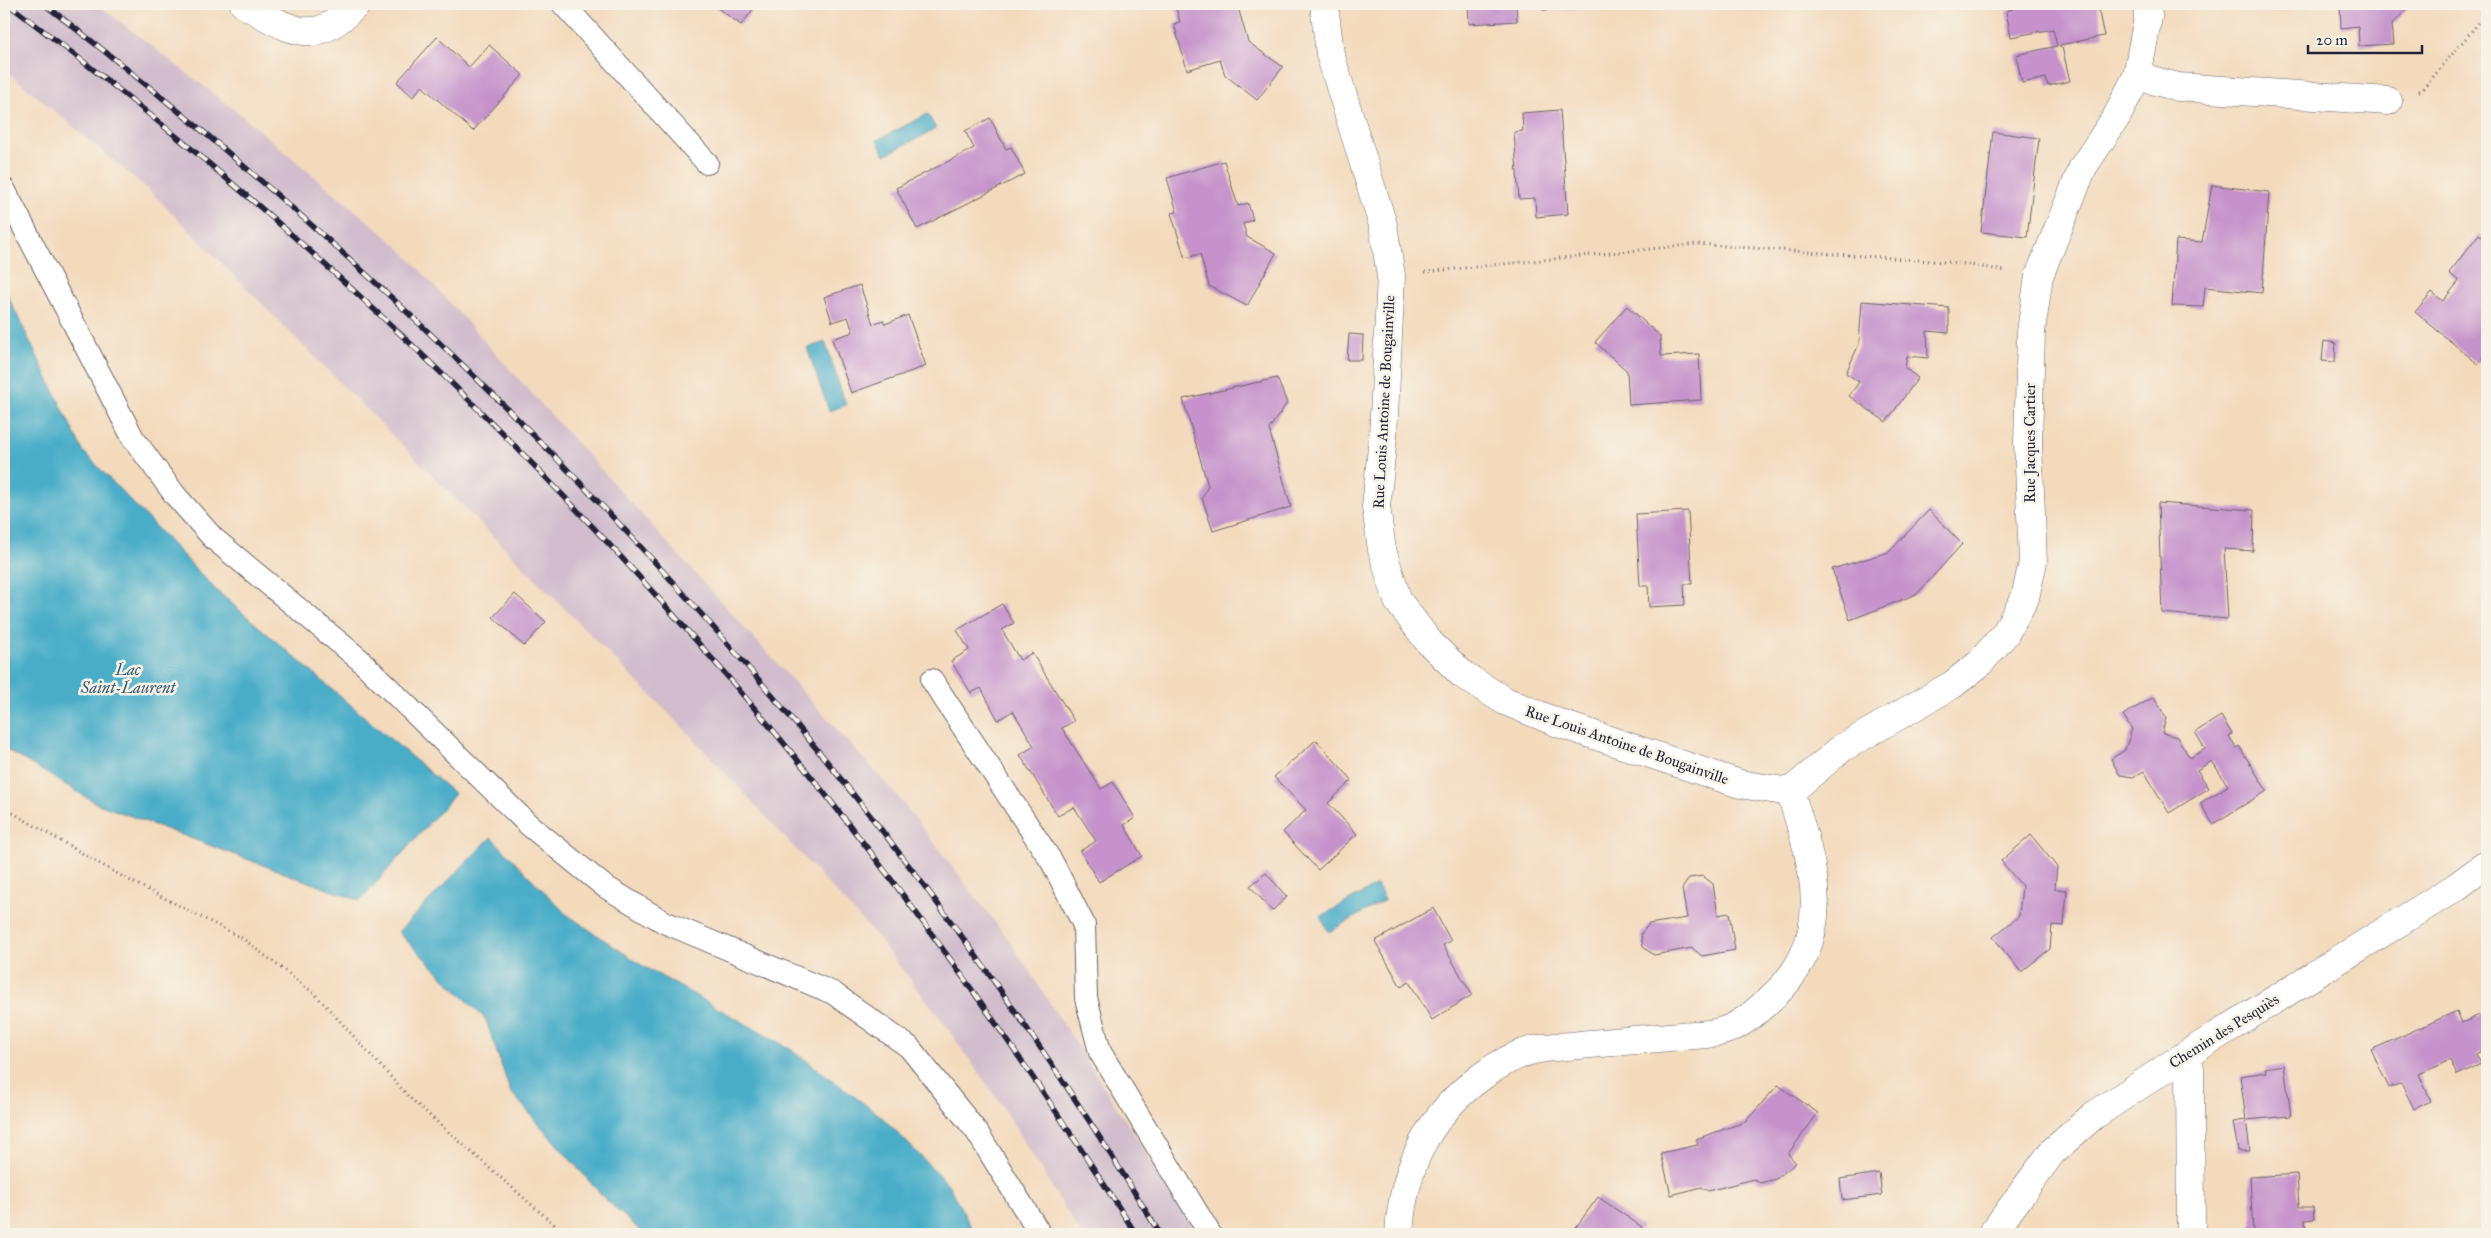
<svg xmlns="http://www.w3.org/2000/svg" width="2491" height="1238" font-family="'IM FELL Great Primer',serif">
	<style>
		.industrial { fill: #d1bdcc }
		.water { fill: #49adc8; stroke: #366882 }
		.building { fill: #c592cb }
		.lines { fill: none; stroke-linecap: round; stroke-linejoin: round }
		.lane-casing { stroke: #6b6268; stroke-width: 24 }
		.street-casing { stroke: #6b6268; stroke-width: 29 }
		.path { stroke: #6b6268; stroke-width: 3; stroke-dasharray: 1 4; stroke-linecap: butt }
		.lane { stroke: #fff; stroke-width: 22 }
		.street { stroke: #fff; stroke-width: 28 }
		.rail-casing { stroke: #22223b; stroke-width: 5.5 }
		.rail { stroke: #f7f3e8; stroke-width: 4; stroke-dasharray: 11; stroke-linecap: butt }
		.labels { text-anchor: middle; dominant-baseline: central; stroke-width: 5; stroke-linejoin: round; paint-order: stroke }
		.street-label { font-size: 15px; fill: #22223b; stroke: #f7f3e8 }
		.water-label { font-size: 16px; font-style: italic; fill: #325a73; stroke: #f7f3e8 }
	</style>
	<rect width="100%" height="100%" fill="#f7f3e8"/>
	<filter id="ink" filterUnits="userSpaceOnUse"><feTurbulence type="fractalNoise" baseFrequency=".02" numOctaves="2"/><feDisplacementMap in="SourceGraphic" scale="10" xChannelSelector="R" yChannelSelector="G"/><feConvolveMatrix kernelMatrix="1 2 1 2 8 2 1 2 1" color-interpolation-filters="sRGB"/></filter>
	<filter id="wash" filterUnits="userSpaceOnUse"><feTurbulence type="fractalNoise" baseFrequency=".0096" numOctaves="4" result="noise"/><feDisplacementMap in="SourceGraphic" scale="20" xChannelSelector="R" yChannelSelector="G"/><feGaussianBlur stdDeviation="1.12" result="paint"/><feColorMatrix in="noise" values="0 0 0 0 0 0 0 0 0 0 0 0 0 0 0 0 0 1.4 0 .05"/><feComposite in="paint" operator="in"/></filter>
	<g filter="url(#wash)">
		<rect width="100%" height="100%" fill="#f3dabc"/>
		<polygon class="industrial" points="4,4 97,4 236,111 399,247 901,800 1012,944 1198,1234 1081,1234 998,1100 944,1023 877,937 691,736 150,191 4,69"/>
		<g class="water">
			<polygon points="928,114 936,129 885,155 877,140"/>
			<polygon points="4,288 83,451 217,591 455,794 360,901 98,804 4,748"/>
			<polygon points="825,342 846,405 829,411 807,348"/>
			<polygon points="491,837 566,914 643,966 792,1050 882,1117 948,1184 975,1234 644,1234 604,1198 510,1091 486,1020 398,932"/>
			<polygon points="1377,885 1385,900 1329,932 1320,917"/>
		</g>
		<g id="blocks">
			<g class="building">
				<polygon points="712,4 757,4 741,25"/>
				<polygon points="1175,4 1237,4 1248,42 1283,67 1257,100 1225,75 1220,60 1187,70 1174,24 1180,22"/>
				<polygon points="1468,4 1516,4 1517,21 1469,24"/>
				<polygon points="1542,4 1593,4 1594,7 1543,10"/>
				<polygon points="2012,4 2097,4 2104,36 2060,45 2060,48 2062,47 2070,81 2048,86 2046,78 2022,83 2016,55 2057,46 2053,29 2011,37 2006,11 2013,9"/>
				<polygon points="2340,4 2411,4 2392,25 2394,44 2359,46 2358,26 2341,28"/>
				<polygon points="437,37 469,67 489,45 523,75 473,131 422,86 413,97 397,82"/>
				<polygon points="1560,110 1568,214 1536,217 1535,198 1519,199 1514,132 1523,131 1522,113"/>
				<polygon points="990,118 1006,149 1011,147 1025,174 917,229 896,188 974,148 965,131"/>
				<polygon points="1993,132 2039,138 2027,237 1981,232"/>
				<polygon points="1224,161 1238,206 1248,203 1253,220 1243,224 1247,237 1276,253 1247,306 1209,286 1200,254 1185,258 1171,213 1177,212 1167,178"/>
				<polygon points="2212,185 2269,192 2262,293 2205,287 2203,307 2172,306 2176,240 2202,242"/>
				<polygon points="2479,234 2487,241 2487,322 2482,328 2487,331 2487,352 2478,364 2415,312 2432,292 2443,301 2459,281 2449,273"/>
				<polygon points="860,285 873,324 883,320 885,324 908,315 926,366 851,393 832,339 853,332 848,317 832,322 824,297"/>
				<polygon points="1862,301 1949,308 1949,333 1927,331 1928,358 1907,356 1905,368 1918,378 1886,422 1849,396 1859,382 1846,373 1859,344"/>
				<polygon points="1627,306 1660,336 1661,356 1699,354 1701,400 1629,405 1627,371 1595,342"/>
				<polygon points="1349,334 1363,335 1362,360 1347,360"/>
				<polygon points="2324,341 2336,343 2335,362 2322,361"/>
				<polygon points="1277,378 1287,403 1269,429 1291,507 1213,531 1202,498 1208,486 1183,399"/>
				<polygon points="2158,503 2254,510 2253,551 2224,549 2228,619 2162,613"/>
				<polygon points="1929,510 1962,544 1917,594 1850,620 1832,569 1889,552"/>
				<polygon points="1688,511 1692,584 1684,584 1685,605 1649,607 1648,586 1640,586 1636,514"/>
				<polygon points="515,594 546,622 524,646 493,617"/>
				<polygon points="1002,604 1014,623 1002,630 1020,660 1032,653 1074,721 1062,728 1101,789 1113,782 1135,818 1124,825 1142,856 1099,882 1080,851 1096,841 1074,807 1058,816 1020,755 1034,746 1013,711 998,720 981,688 971,693 951,661 969,650 957,630"/>
				<polygon points="2154,697 2166,718 2162,733 2177,737 2190,758 2205,749 2195,732 2221,716 2232,734 2229,736 2236,748 2239,746 2267,791 2213,824 2200,803 2228,786 2212,761 2197,770 2209,788 2169,813 2144,771 2133,777 2120,775 2111,759 2125,750 2132,729 2123,715"/>
				<polygon points="1316,740 1352,780 1328,803 1357,834 1318,870 1283,832 1306,810 1274,777"/>
				<polygon points="2031,835 2057,867 2055,889 2067,890 2064,926 2052,925 2050,949 2021,972 1993,937 2019,916 2022,886 2001,861"/>
				<polygon points="1266,873 1287,897 1272,911 1250,886"/>
				<polygon points="1703,876 1713,884 1718,915 1729,913 1735,950 1702,956 1692,948 1654,955 1643,947 1641,934 1649,924 1687,918 1682,889 1689,878"/>
				<polygon points="1433,908 1451,941 1443,945 1472,995 1432,1020 1409,982 1401,987 1375,941"/>
				<polygon points="2457,1011 2462,1023 2487,1011 2487,1048 2476,1054 2481,1064 2457,1075 2450,1060 2419,1074 2431,1101 2414,1109 2401,1083 2389,1088 2371,1050"/>
				<polygon points="2284,1065 2291,1116 2246,1120 2240,1076 2266,1072 2265,1068"/>
				<polygon points="1778,1085 1818,1113 1788,1154 1796,1163 1776,1179 1760,1183 1754,1179 1708,1191 1702,1187 1671,1195 1661,1153 1698,1145 1696,1139 1745,1122"/>
				<polygon points="2246,1120 2250,1151 2238,1151 2233,1122"/>
				<polygon points="1879,1173 1882,1195 1842,1200 1840,1179"/>
				<polygon points="2297,1174 2299,1207 2313,1207 2314,1219 2305,1220 2306,1234 2253,1234 2250,1177"/>
				<polygon points="1598,1197 1642,1227 1637,1234 1571,1234"/>
			</g>
		</g>
	</g>
	<g filter="url(#ink)">
		<use href="#blocks" fill-opacity="0" stroke="#6b6268" stroke-width="1"/>
		<g class="lines">
			<g class="lane-casing">
				<g id="lane">
					<polyline points="563,4 707,163"/>
					<polyline points="4,189 133,438 175,495 213,538 359,659 529,825 604,886 664,922 833,993 909,1047 977,1132 1040,1234"/>
					<polyline points="932,680 1052,862 1084,925 1086,998 1100,1052 1210,1234"/>
				</g>
			</g>
			<g class="street-casing">
				<g id="street">
					<path d="M244 4C265 15 294 37 319 30 333 27 347 13 357 4"/>
					<path d="M1324 4 1330 54 1383 225 1391 276 1383 436 1376 507 1382 550 1398 601 1429 642 1463 675 1505 701 1561 724 1740 784 1790 792C1815 867 1838 940 1769 1000 1755 1013 1738 1028 1719 1032 1707 1035 1693 1035 1681 1036 1647 1039 1613 1042 1579 1045 1565 1047 1549 1046 1534 1050 1515 1054 1496 1066 1481 1077 1427 1116 1403 1169 1399 1234"/>
					<polyline points="2137,76 2178,87 2388,101"/>
					<polyline points="1790,792 1842,748 1952,685 1979,664 2005,634 2025,598 2033,562 2028,443 2031,332 2039,276 2083,167 2117,116 2137,76 2148,17 2147,4"/>
					<polyline points="2184,1056 2190,1068 2191,1234"/>
					<polyline points="1992,1234 2052,1152 2093,1116 2184,1056 2456,887 2487,864"/>
				</g>
			</g>
			<g class="path">
				<polyline points="2419,91 2422,90 2487,13"/>
				<polyline points="1425,272 1698,244 1959,263 2006,271"/>
				<polyline points="4,808 123,877 242,938 315,994 411,1099 565,1234"/>
			</g>
			<use href="#lane" class="lane"/>
			<use href="#street" class="street"/>
			<g class="rail-casing">
				<g id="rail">
					<path d="M8 4C294 218 554 466 782 741 911 897 1027 1063 1136 1234"/>
					<path d="M44 4C485 343 872 757 1160 1234"/>
				</g>
			</g>
			<use href="#rail" class="rail"/>
		</g>
	</g>
	<g class="labels">
		<g class="street-label">
			<text transform="translate(1384 402) rotate(-87)">Rue Louis Antoine de Bougainville</text>
			<text transform="translate(2030 443) rotate(-90)">Rue Jacques Cartier</text>
			<text transform="translate(1627 745) rotate(19)">Rue Louis Antoine de Bougainville</text>
			<text transform="translate(2224 1031) rotate(-32)">Chemin des Pesquiès</text>
		</g>
		<g class="water-label">
			<text x="128" y="669">Lac<tspan x="128" dy="18">Saint-Laurent</tspan></text>
		</g>
	</g>
	<rect width="2491" height="1238" fill="none" stroke="#f7f3e8" stroke-width="20"/>
	<path d="M2308 45v8h114v-8" fill="none" stroke="#22223b" stroke-width="2.5"/>
	<text x="2316" y="45" font-size="15" fill="#22223b" stroke="#f7f3e8" stroke-width="4" paint-order="stroke">20 m</text>
</svg>
